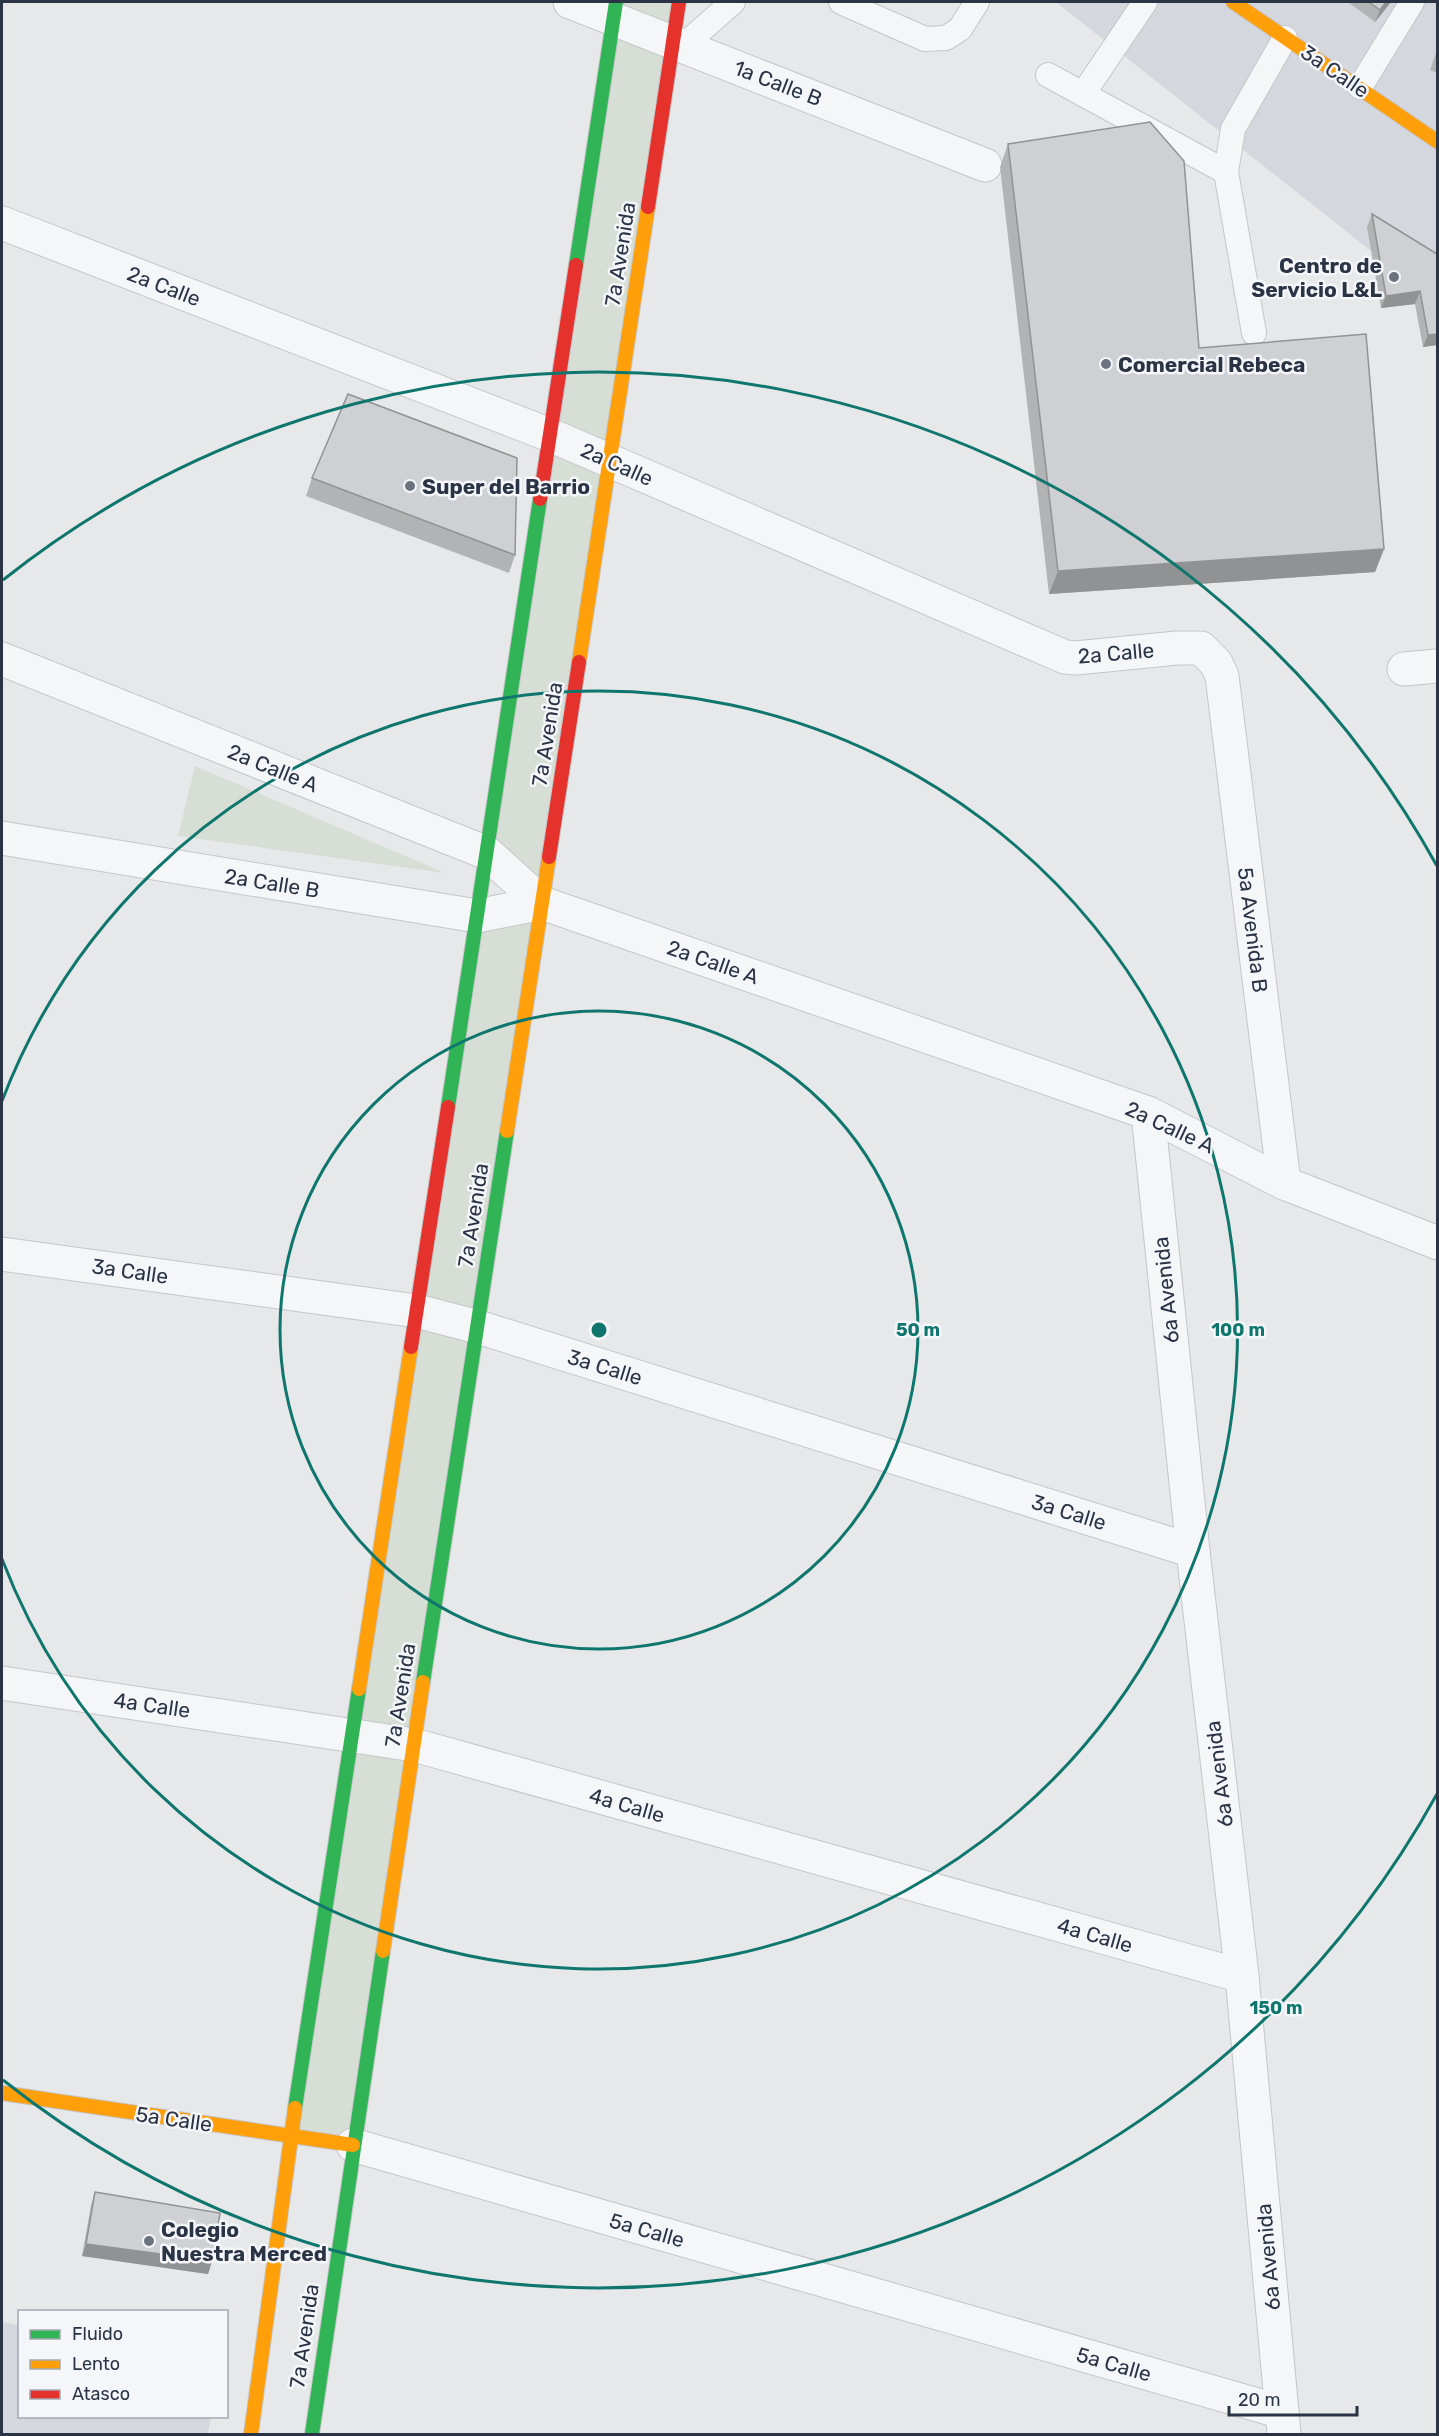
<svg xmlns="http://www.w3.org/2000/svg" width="1439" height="2436" font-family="Rubik,sans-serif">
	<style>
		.built { fill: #d4d7dd }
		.green { fill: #d6ded6 }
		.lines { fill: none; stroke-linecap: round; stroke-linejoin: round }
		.lane-casing { stroke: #c4c6c8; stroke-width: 26 }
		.street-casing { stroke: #c4c6c8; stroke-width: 35 }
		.fast-casing { stroke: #c4c6c8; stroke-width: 16 }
		.slow-casing { stroke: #c4c6c8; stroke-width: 16 }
		.jam-casing { stroke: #c4c6c8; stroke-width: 16 }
		.lane { stroke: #f5f6f7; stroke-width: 24 }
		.street { stroke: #f5f6f7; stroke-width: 33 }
		.fast { stroke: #30b455; stroke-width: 14 }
		.slow { stroke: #ff9f0a; stroke-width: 14 }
		.jam { stroke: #e5322d; stroke-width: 14 }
		.wall { fill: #b1b3b5 }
		.shaded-wall { fill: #909294 }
		.building { fill: #ced0d3; stroke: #909294; stroke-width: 1.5 }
		.ring { fill: none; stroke: #0f766e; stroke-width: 3 }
		.poi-dot { fill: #6c737f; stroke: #f4f6f9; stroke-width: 2 }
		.labels { text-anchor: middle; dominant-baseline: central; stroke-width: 5; stroke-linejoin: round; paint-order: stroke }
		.street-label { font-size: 21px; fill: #2b3445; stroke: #f4f6f9 }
		.poi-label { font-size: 21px; font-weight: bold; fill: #2b3445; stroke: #f4f6f9; text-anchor: start }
		.centre { fill: #0f766e; stroke: #f4f6f9; stroke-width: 3 }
		.ring-label { font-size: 18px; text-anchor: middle; font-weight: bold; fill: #0f766e; stroke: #f4f6f9; stroke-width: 5; stroke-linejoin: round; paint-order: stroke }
	</style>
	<rect width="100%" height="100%" fill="#e6e8ea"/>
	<g class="built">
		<polygon points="1056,2 1437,2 1437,303"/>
		<polygon points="2,2322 19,2325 20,2416 211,2417 208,2434 2,2434"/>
	</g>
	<g class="green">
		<polygon points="616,2 679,2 353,2145 291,2136 477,916 542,903 487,853"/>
		<polygon points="195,766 445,873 178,836"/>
	</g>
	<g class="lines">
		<g class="lane-casing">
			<g id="lane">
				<polyline points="841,2 925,39 946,38 960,29 977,2"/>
				<polyline points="683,46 733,2"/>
				<polyline points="1048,75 1226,172"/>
				<polyline points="1360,87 1412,2"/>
				<polyline points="1083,94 1145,2"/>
				<polyline points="1254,333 1226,172 1233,129 1285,38"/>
			</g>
		</g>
		<g class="street-casing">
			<g id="street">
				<polyline points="570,2 985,165"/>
				<polyline points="2,223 550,435 1065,657 1076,658 1177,648 1201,648 1216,663 1222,676 1284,1183"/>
				<polyline points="2,659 487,853 542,903 1148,1113 1284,1183 1438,1243"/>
				<polyline points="1404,669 1438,666"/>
				<polyline points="2,838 477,916 542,903"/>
				<polyline points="1148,1113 1193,1551 1242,1976 1284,2434"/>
				<polyline points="2,1254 417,1311 478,1327 1193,1551"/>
				<polyline points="2,1683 414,1745 1242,1976"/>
				<polyline points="353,2145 1282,2412"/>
			</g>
		</g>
		<g class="fast-casing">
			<g id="fast">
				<polyline points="576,265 616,2"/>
				<polyline points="448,1107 540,499"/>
				<polyline points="423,1682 507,1131"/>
				<polyline points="295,2108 359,1689"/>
				<polyline points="312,2434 383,1951"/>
			</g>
		</g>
		<g class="slow-casing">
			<g id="slow">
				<polyline points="1233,2 1438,142"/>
				<polyline points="579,662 648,207"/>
				<polyline points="507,1131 549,857"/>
				<polyline points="359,1689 411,1347"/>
				<polyline points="383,1951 423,1682"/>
				<polyline points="2,2093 353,2145"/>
				<polyline points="251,2434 295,2108"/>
			</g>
		</g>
		<g class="jam-casing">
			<g id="jam">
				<polyline points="648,207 679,2"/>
				<polyline points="540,499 576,265"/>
				<polyline points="549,857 579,662"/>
				<polyline points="411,1347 448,1107"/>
			</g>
		</g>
		<use href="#lane" class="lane"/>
		<use href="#street" class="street"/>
		<use href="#fast" class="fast"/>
		<use href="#slow" class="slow"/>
		<use href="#jam" class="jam"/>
	</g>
	<g class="wall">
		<polygon points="1348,2 1391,2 1375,22"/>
		<polygon points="1437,50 1437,73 1430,70"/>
		<polygon points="1008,144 1199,348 1384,549 1375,572 1049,594 1000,167"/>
		<polygon points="1372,214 1437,254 1437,345 1423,347 1415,304 1381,308 1367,227"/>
		<polygon points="312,478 515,555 509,573 306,496"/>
		<polygon points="95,2192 212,2261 208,2274 82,2256 91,2205"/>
	</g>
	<g class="shaded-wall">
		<polygon points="1386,2 1391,2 1375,22 1380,10"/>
		<polygon points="1420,291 1415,304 1381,308 1386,296"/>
		<polygon points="1437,334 1437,345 1423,347 1428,335"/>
		<polygon points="1384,549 1375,572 1049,594 1058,571"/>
		<polygon points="86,2244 212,2261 208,2274 82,2256"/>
	</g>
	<g class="building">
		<polygon points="1369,2 1386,2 1380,10"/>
		<polygon points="1150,122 1184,161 1199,348 1366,334 1384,549 1058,571 1008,144"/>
		<polygon points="1372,214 1437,254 1437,334 1428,335 1420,291 1386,296"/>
		<polygon points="348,394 517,458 515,555 312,478"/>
		<polygon points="95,2192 220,2213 212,2261 86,2244"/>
	</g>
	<g class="ring">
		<circle cx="599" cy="1330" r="319"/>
		<path d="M2 1101A639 639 0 1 1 2 1559"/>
		<path d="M1437 1794A958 958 0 0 1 3 2080M3 580A958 958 0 0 1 1437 866"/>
	</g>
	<g class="poi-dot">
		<circle cx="1394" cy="277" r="6"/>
		<circle cx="1106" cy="364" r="6"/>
		<circle cx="410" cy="486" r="6"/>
		<circle cx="149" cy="2241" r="6"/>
	</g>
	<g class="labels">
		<g class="street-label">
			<text transform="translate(1335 71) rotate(34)">3a Calle</text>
			<text transform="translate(778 83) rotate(21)">1a Calle B</text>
			<text transform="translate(620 254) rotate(-81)">7a Avenida</text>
			<text transform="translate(164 286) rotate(21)">2a Calle</text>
			<text transform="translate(617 464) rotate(24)">2a Calle</text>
			<text transform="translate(1116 653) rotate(-5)">2a Calle</text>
			<text transform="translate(547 734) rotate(-81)">7a Avenida</text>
			<text transform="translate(273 768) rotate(22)">2a Calle A</text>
			<text transform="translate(272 883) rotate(9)">2a Calle B</text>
			<text transform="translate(1253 930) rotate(83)">5a Avenida B</text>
			<text transform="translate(713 962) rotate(19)">2a Calle A</text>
			<text transform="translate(1170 1127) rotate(25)">2a Calle A</text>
			<text transform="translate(473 1215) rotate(-81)">7a Avenida</text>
			<text transform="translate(130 1271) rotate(8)">3a Calle</text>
			<text transform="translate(1166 1290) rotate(-96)">6a Avenida</text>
			<text transform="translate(605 1367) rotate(17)">3a Calle</text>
			<text transform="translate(1069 1512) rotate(17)">3a Calle</text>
			<text transform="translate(400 1695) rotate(-81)">7a Avenida</text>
			<text transform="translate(152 1705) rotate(8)">4a Calle</text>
			<text transform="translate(1219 1774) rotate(-97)">6a Avenida</text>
			<text transform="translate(627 1805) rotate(16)">4a Calle</text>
			<text transform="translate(1095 1935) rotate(16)">4a Calle</text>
			<text transform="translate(174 2119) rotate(8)">5a Calle</text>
			<text transform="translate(647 2230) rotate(16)">5a Calle</text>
			<text transform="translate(1268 2257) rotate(-95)">6a Avenida</text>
			<text transform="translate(304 2336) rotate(-82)">7a Avenida</text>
			<text transform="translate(1114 2364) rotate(16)">5a Calle</text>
		</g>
		<g class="poi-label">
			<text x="1382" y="265" text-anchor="end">Centro de<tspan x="1382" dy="24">Servicio L&amp;L</tspan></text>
			<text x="1118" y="364">Comercial Rebeca</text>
			<text x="422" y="486">Super del Barrio</text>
			<text x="161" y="2229">Colegio<tspan x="161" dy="24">Nuestra Merced</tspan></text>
		</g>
	</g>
	<circle cx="599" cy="1330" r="9" class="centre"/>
	<g class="ring-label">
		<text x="918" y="1336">50 m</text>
		<text x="1238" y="1336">100 m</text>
		<text x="1276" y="2014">150 m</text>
	</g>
	<rect width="1439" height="2436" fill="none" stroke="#2b3445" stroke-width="6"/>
	<rect x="18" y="2310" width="210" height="108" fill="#f4f6f9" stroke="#a4a8b1" stroke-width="1.5"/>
	<rect x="30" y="2330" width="30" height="9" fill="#30b455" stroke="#a4a8b1" stroke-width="1.5"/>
	<text x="72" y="2340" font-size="18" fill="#2b3445">Fluido</text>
	<rect x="30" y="2360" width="30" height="9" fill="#ff9f0a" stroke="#a4a8b1" stroke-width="1.5"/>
	<text x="72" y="2370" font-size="18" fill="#2b3445">Lento</text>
	<rect x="30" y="2390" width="30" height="9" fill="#e5322d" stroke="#a4a8b1" stroke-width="1.5"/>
	<text x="72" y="2400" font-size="18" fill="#2b3445">Atasco</text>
	<path d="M1229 2406v9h128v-9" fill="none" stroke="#2b3445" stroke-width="3"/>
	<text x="1238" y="2406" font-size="18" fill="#2b3445" stroke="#f4f6f9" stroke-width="4.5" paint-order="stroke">20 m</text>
</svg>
